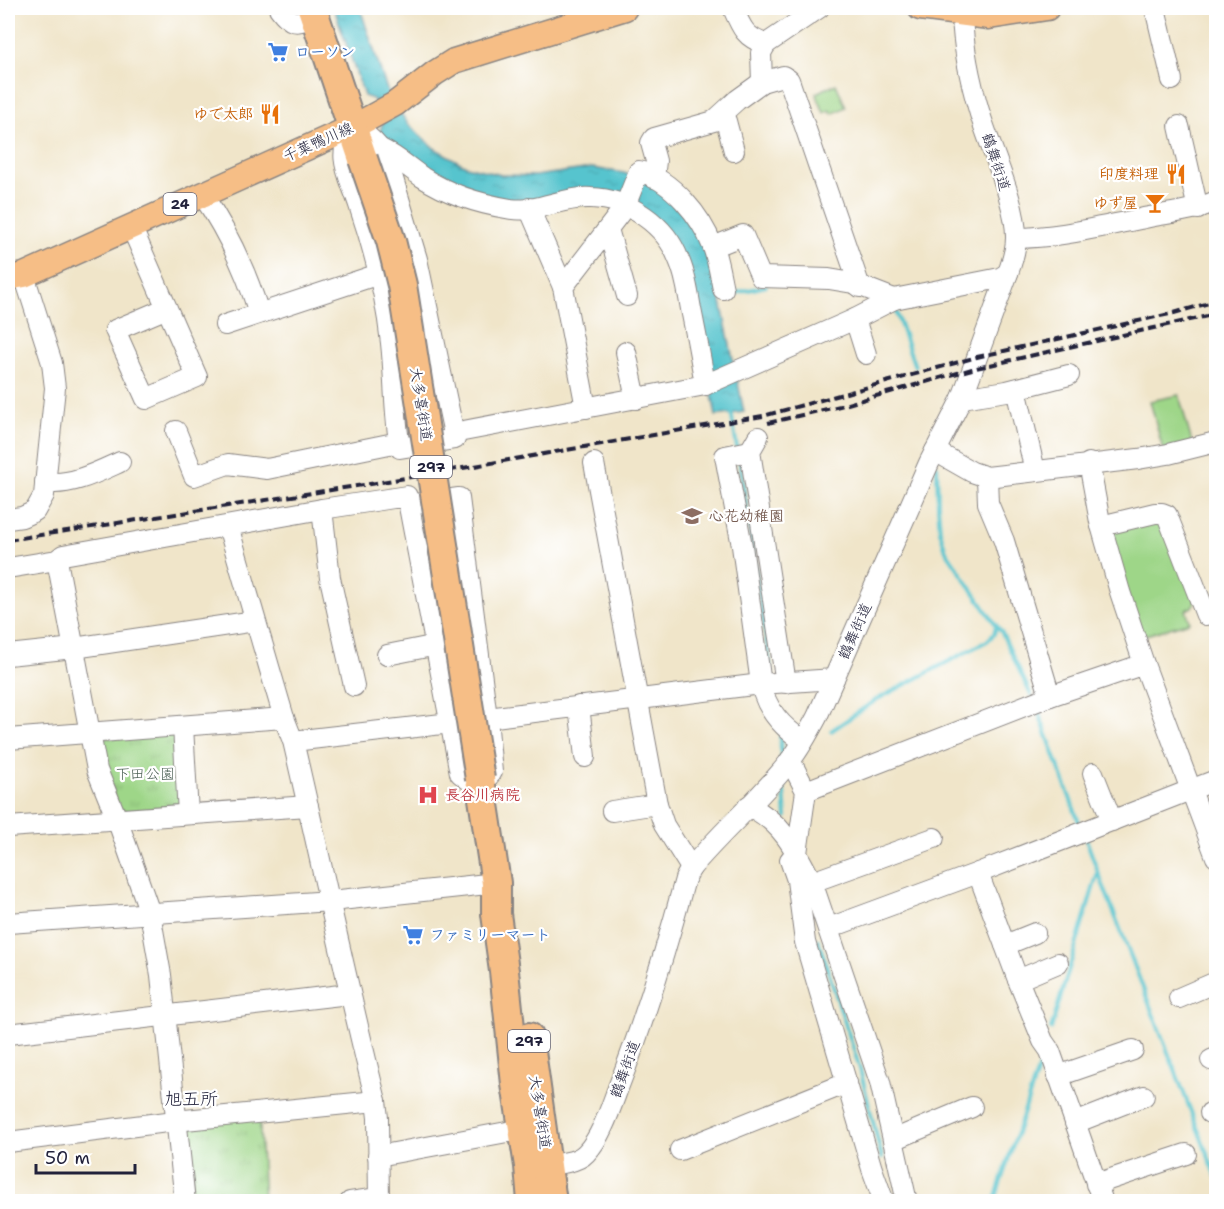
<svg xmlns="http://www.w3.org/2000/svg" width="1224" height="1209" font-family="'Shantell Sans','Klee One',sans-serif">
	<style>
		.grass { fill: #9ed688; stroke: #607c62; stroke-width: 1.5 }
		.park { fill: url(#park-tufts); stroke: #607c62; stroke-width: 1.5 }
		.water { fill: url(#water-ripples); stroke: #3c7384; stroke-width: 1.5 }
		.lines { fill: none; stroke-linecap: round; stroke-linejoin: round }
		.stream { stroke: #57c4ce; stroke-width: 4 }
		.minor-casing { stroke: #898482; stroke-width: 22 }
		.major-casing { stroke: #898482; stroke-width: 27 }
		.highway-casing { stroke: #898482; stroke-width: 32 }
		.minor { stroke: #fff; stroke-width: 20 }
		.major { stroke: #f6be86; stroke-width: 24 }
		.highway { stroke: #f6be86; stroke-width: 28 }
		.rail { stroke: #22223b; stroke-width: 4; stroke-dasharray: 9 4.5; stroke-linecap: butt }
		.highway-bridge-casing { stroke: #898482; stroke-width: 32; stroke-linecap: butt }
		.highway-bridge { stroke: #f6be86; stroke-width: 28 }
		.labels { text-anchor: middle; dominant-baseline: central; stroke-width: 4.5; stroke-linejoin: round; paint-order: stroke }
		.shield { fill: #fff; stroke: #646476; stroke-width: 1.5 }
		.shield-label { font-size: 14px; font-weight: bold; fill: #22223b }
		.shop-label { font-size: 15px; font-weight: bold; fill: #366cbe; stroke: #fff; text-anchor: start }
		.food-label { font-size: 15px; font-weight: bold; fill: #c56008; stroke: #fff; text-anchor: end }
		.street-label { font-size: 15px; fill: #22223b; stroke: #fff }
		.education-label { font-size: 15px; font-weight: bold; fill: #785e54; stroke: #fff; text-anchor: start }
		.park-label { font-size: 15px; fill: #4d6156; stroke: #fff }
		.health-label { font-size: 15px; font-weight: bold; fill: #be3a42; stroke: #fff; text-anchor: start }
		.quarter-label { font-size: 18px; fill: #22223b; stroke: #fff }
	</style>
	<defs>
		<pattern id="park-tufts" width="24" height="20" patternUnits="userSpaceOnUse" patternTransform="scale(1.5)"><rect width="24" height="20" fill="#9ed688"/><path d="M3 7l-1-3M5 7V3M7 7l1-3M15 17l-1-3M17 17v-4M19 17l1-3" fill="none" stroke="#88b776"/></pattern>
		<pattern id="water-ripples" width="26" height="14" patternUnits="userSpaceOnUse" patternTransform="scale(1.5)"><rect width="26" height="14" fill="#57c4ce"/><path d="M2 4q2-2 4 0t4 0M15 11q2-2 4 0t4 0" fill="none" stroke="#4ba8b2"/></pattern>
	</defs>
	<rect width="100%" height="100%" fill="#fff"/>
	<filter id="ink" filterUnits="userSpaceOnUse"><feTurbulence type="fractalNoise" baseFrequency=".0167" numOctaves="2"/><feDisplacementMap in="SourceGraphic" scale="12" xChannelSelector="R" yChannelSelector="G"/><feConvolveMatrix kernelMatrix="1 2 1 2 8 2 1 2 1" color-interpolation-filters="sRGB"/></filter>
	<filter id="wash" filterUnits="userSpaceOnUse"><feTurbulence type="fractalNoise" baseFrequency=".008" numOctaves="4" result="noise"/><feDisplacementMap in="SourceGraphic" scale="24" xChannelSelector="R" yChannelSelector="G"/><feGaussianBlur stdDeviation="1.35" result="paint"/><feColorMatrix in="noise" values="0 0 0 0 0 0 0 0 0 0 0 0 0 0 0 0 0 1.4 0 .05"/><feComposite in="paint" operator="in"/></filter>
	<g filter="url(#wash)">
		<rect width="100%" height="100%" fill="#f0e5c9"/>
		<g class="grass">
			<polygon points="836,84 846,107 832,114 830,110 824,113 816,93"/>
			<polygon points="1179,395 1192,443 1163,450 1150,401"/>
			<polygon points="1160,515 1196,600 1192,607 1186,610 1190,622 1139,637 1107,529"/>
		</g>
		<g class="park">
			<polygon points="179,734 184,808 125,812 118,808 99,746 104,738"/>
			<polygon points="259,1112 264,1201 185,1201 175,1121"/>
		</g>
		<polygon class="water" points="334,8 360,8 389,96 408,124 434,148 466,166 501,175 535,176 592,168 624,173 639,179 657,188 690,218 714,268 744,412 716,416 691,285 632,205 536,203 468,195 394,150 380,132 383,121 373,99 364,96"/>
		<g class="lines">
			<g class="stream">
				<polyline points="727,295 766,286"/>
				<polyline points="890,308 896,312 915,367"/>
				<polyline points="731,411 737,448"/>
				<polyline points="739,458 771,671"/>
				<polyline points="996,625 1001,631 1031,695"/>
				<polyline points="1037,708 1080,825"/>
				<polyline points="831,731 876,700 987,641 994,634 996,625 946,551 940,531 938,506 937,466"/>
				<polyline points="780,737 782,760"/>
				<polyline points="783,779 786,817"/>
				<polyline points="1098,872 1216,1176"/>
				<polyline points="818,940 860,1069 882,1158"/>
				<polyline points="1051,1029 1098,872 1086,839"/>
				<polyline points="994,1202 1041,1061"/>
			</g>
		</g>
	</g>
	<g filter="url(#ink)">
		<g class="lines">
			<g class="minor-casing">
				<g id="minor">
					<path d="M279 8C292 26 295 23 316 17"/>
					<path d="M733 8C741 27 745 38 766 44"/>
					<polyline points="1155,8 1172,80"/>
					<polyline points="762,82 761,53 766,44 819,8"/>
					<polyline points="721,116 726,121 734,151"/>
					<polyline points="1179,126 1198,209"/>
					<path d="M353 127C370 136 379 145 388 162L417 259 455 439 400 448C394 414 395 378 391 343 386 296 374 249 359 205 349 174 335 157 353 127Z"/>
					<path d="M381 149C396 156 408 167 422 177 448 194 480 204 511 209 538 213 564 196 591 198 629 199 666 225 679 260 686 275 688 293 691 309 696 334 701 359 705 385"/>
					<polyline points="654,178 656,161 651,143 654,138 714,121 737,100 762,82 783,76 789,80 860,287"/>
					<path d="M202 194C227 231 246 271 259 313"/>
					<polyline points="529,208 563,287"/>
					<polyline points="131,226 197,377 146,399 115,330 167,308"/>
					<polyline points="608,229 627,296"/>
					<path d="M1016 238C1058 238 1099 227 1140 219 1166 213 1192 212 1216 201"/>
					<polyline points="713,247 743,235 761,277 829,279 853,283 894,299"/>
					<polyline points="855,319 866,354"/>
					<polyline points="225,325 379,274"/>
					<polyline points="626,352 636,399"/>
					<polyline points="1016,389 1035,471"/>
					<polyline points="962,398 1007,391 1069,375"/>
					<path d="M586 408 563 287 620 213 625 206 639 171C672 180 701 216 713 247 718 261 720 275 723 289"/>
					<polyline points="176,431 194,476 228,464 267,469 399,442"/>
					<polyline points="453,433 705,385 855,319 894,299 1000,278 1008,273"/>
					<polyline points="758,437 750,451 786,683"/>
					<path d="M750 451 725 456 742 546 761 684C766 710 782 727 803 741"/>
					<polyline points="935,451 972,472 987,477 1138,459 1168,454 1216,442"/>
					<polyline points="594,463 657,804 664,825 691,868"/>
					<polyline points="1089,463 1100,522 1120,592 1144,664 1216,857"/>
					<polyline points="987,477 988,503 1004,541 1050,696"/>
					<path d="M45 482C69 487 98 472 120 462"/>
					<polyline points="322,509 330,578 354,686"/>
					<polyline points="8,519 22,517 35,511 44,495 55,388 52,363 24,275"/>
					<path d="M228 526 284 718 293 741C321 861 346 981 376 1101L378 1118 379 1202"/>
					<polyline points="1101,526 1155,513 1162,513 1167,515 1206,615"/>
					<polyline points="57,560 97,770 117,819 150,913 161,975 185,1202"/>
					<polyline points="8,568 57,560 63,555 322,509 407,496 460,773 469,780 488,777 492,772 487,718 459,498 409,505"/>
					<polyline points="8,655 74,648 255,621"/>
					<polyline points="387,655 437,645"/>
					<polyline points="579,706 585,757"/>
					<polyline points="487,718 761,684 834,679"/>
					<polyline points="183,726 188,814"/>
					<polyline points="8,739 284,718"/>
					<polyline points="293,741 451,723"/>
					<polyline points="790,760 806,791 797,853"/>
					<polyline points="1093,773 1112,821"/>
					<polyline points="806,791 1050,696 1144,664"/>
					<path d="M748 806C782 821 796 851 812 882L880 1082 907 1202"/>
					<polyline points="612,811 657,804"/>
					<polyline points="8,827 308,806"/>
					<polyline points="790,860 797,880 805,942 872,1169 884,1202"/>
					<polyline points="978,873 1018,980 1043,1041 1050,1051 1103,1202"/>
					<polyline points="812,882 934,838"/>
					<polyline points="8,923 331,901 496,883"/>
					<polyline points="829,928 978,873 1216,780"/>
					<polyline points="1005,945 1035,933"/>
					<polyline points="1018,980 1058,963"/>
					<polyline points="1179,998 1216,982"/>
					<polyline points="8,1034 349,994"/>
					<polyline points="1211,1060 1216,1058"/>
					<polyline points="1058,1076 1133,1050"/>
					<polyline points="1210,1113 1216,1111"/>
					<polyline points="1075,1123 1144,1096"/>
					<polyline points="893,1140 972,1107"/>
					<polyline points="8,1142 175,1121 376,1101"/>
					<polyline points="680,1150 847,1083"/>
					<polyline points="378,1156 523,1129"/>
					<path d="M534 1165C549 1164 575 1165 586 1153 601 1138 611 1107 618 1088 645 1019 666 950 685 879L691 868C722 831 760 799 790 761 801 747 809 732 817 717L929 463 962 398 1008 273C1012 262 1016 250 1016 238 1017 204 990 148 980 114 970 81 963 49 962 14"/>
					<polyline points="1096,1184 1186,1154"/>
					<polyline points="350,1202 379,1198"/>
				</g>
			</g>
			<g class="major-casing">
				<g id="major">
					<polyline points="920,8 989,17 1047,8"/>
					<polyline points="8,278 24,275 353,127 395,104 435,73 454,61 625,8"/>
				</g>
			</g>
			<g class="highway-casing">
				<g id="highway">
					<polyline points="312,8 363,159"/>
					<polyline points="480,779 496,883 496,914 504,971 516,1084 529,1166 532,1202"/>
					<polyline points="529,1037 552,1202"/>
				</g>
			</g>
			<use href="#minor" class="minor"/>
			<use href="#major" class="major"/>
			<use href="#highway" class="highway"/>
			<g class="rail">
				<polyline points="768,423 844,405 972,369 1216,314"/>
				<polyline points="8,540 376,483 763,416 977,357 1174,313 1216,301"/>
			</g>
			<g class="highway-bridge-casing">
				<polyline id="highway-bridge" points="363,159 391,241 402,285 480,779"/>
			</g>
			<use href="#highway-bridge" class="highway-bridge"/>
		</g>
	</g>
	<defs>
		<g id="supermarket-bare" transform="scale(1.62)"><path d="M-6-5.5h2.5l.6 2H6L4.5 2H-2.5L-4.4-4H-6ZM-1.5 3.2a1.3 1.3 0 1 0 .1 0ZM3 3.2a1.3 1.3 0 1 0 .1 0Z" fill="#3f7fe0" stroke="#fff" stroke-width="2.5" paint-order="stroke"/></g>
		<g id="restaurant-bare" transform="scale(1.62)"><path d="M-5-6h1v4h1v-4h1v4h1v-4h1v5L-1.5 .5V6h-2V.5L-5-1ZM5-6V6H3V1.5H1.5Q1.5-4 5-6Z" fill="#e8710a" stroke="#fff" stroke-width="2.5" paint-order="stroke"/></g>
		<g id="bar-bare" transform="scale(1.62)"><path d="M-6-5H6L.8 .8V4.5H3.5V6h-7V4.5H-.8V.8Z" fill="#e8710a" stroke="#fff" stroke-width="2.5" paint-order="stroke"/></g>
		<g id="school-bare" transform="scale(1.62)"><path d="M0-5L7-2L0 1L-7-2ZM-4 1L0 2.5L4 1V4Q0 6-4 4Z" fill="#8d6e63" stroke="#fff" stroke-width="2.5" paint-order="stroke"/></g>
		<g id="hospital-bare" transform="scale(1.62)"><path d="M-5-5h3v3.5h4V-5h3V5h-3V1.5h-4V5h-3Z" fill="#e0444e" stroke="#fff" stroke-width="2.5" paint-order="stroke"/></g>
	</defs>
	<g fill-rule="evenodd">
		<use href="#supermarket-bare" x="278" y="52"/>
		<use href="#restaurant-bare" x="270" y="114"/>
		<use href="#restaurant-bare" x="1176" y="174"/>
		<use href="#bar-bare" x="1155" y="203"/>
		<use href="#school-bare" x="692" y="516"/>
		<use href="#hospital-bare" x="428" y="795"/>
		<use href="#supermarket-bare" x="413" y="935"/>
	</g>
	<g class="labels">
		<g class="shield">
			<rect x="163.5" y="193" width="33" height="22" rx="4.5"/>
			<rect x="410" y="456" width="42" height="22" rx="4.5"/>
			<rect x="508" y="1030" width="42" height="22" rx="4.5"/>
		</g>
		<g class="shield-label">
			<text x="180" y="204">24</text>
			<text x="431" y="467">297</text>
			<text x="529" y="1041">297</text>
		</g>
		<g class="shop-label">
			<text x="295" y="52">ローソン</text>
			<text x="430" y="935">ファミリーマート</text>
		</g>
		<g class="food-label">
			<text x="253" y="114">ゆで太郎</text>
			<text x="1159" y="174">印度料理</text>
			<text x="1138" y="203">ゆず屋</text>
		</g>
		<g class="street-label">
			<text transform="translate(318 142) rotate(-24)">千葉鴨川線</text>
			<text transform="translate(996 162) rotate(72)">鶴舞街道</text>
			<text transform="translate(421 404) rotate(81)">大多喜街道</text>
			<text transform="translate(855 631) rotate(-66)">鶴舞街道</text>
			<text transform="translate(625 1069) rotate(-70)">鶴舞街道</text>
			<text transform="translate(540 1112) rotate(81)">大多喜街道</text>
		</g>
		<g class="education-label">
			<text x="709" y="516">心花幼稚園</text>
		</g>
		<g class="park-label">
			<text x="145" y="774">下田公園</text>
		</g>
		<g class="health-label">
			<text x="445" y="795">長谷川病院</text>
		</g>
		<g class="quarter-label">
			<text x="191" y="1099">旭五所</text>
		</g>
	</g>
	<rect width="1224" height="1209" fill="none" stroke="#fff" stroke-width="30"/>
	<path d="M36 1164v9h99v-9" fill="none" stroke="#22223b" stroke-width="3"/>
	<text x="45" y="1164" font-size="18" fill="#22223b" stroke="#ffffff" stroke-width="4.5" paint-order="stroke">50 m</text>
</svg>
